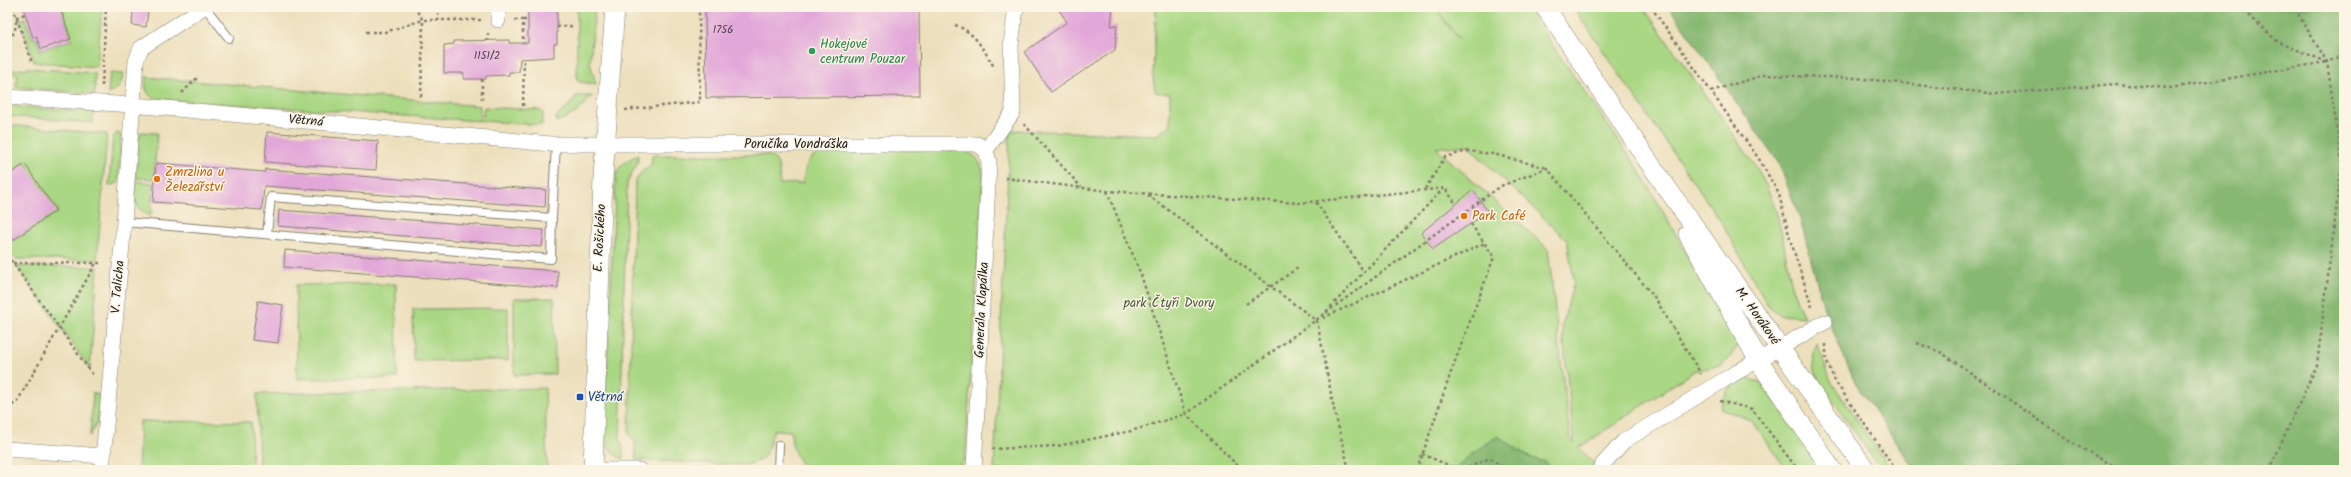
<svg xmlns="http://www.w3.org/2000/svg" width="2351" height="477" font-family="Kalam,sans-serif">
	<style>
		.green { fill: #aad784; stroke: #637a50; fill-rule: evenodd }
		.forest { fill: #87b872; stroke: #526a47 }
		.building { fill: #e2a7d9 }
		.lines { fill: none; stroke-linecap: round; stroke-linejoin: round }
		.service-casing { stroke: #847e6c; stroke-width: 10 }
		.minor-casing { stroke: #847e6c; stroke-width: 16 }
		.tertiary-casing { stroke: #847e6c; stroke-width: 20 }
		.path { stroke: #847e6c; stroke-width: 2.5; stroke-dasharray: 3 3; stroke-linecap: butt }
		.service { stroke: #fff; stroke-width: 8 }
		.minor { stroke: #fff; stroke-width: 15 }
		.tertiary { stroke: #fff; stroke-width: 19 }
		.leisure-dot { fill: #2e9e5b; stroke: #fcf5e5; stroke-width: 1.5 }
		.food-dot { fill: #e8710a; stroke: #fcf5e5; stroke-width: 1.5 }
		.transit-dot { fill: #1a4fb4; stroke: #fcf5e5; stroke-width: 1.5 }
		.labels { text-anchor: middle; dominant-baseline: central; stroke-width: 3; stroke-linejoin: round; paint-order: stroke }
		.number-label { font-size: 11px; fill: #4e3f4b }
		.leisure-label { font-size: 13px; fill: #27864d; stroke: #fcf5e5; text-anchor: start }
		.street-label { font-size: 13px; fill: #1c1c1c; stroke: #fcf5e5 }
		.food-label { font-size: 13px; fill: #c56008; stroke: #fcf5e5; text-anchor: start }
		.park-label { font-size: 13px; fill: #4e5d40; stroke: #fcf5e5 }
		.transit-label { font-size: 13px; fill: #164399; stroke: #fcf5e5; text-anchor: start }
	</style>
	<rect width="100%" height="100%" fill="#fcf5e5"/>
	<filter id="ink" filterUnits="userSpaceOnUse"><feTurbulence type="fractalNoise" baseFrequency=".025" numOctaves="2"/><feDisplacementMap in="SourceGraphic" scale="8" xChannelSelector="R" yChannelSelector="G"/><feConvolveMatrix kernelMatrix="1 2 1 2 8 2 1 2 1" color-interpolation-filters="sRGB"/></filter>
	<filter id="wash" filterUnits="userSpaceOnUse"><feTurbulence type="fractalNoise" baseFrequency=".012" numOctaves="4" result="noise"/><feDisplacementMap in="SourceGraphic" scale="16" xChannelSelector="R" yChannelSelector="G"/><feGaussianBlur stdDeviation="0.9" result="paint"/><feColorMatrix in="noise" values="0 0 0 0 0 0 0 0 0 0 0 0 0 0 0 0 0 1.4 0 .05"/><feComposite in="paint" operator="in"/></filter>
	<g filter="url(#wash)">
		<rect width="100%" height="100%" fill="#ecdfbc"/>
		<g class="green">
			<polygon points="61,7 102,7 97,67 34,62 20,20 25,18 32,38 36,38 40,50 72,40"/>
			<polygon points="577,7 595,7 590,63 596,84 579,82 577,80"/>
			<path d="M1156 7H1435L1459 40 1435 7H1526L1641 173 1738 344 1731 356 1722 365 1694 371 1579 448 1594 463 1592 470H994L1010 130 1156 135 1170 126V94L1155 92 1153 76ZM1467 145 1567 240 1574 282 1562 326 1574 443 1570 439 1548 249 1436 148Z"/>
			<path d="M1573 7H1643L1757 168C1766 185 1774 202 1779 222 1787 253 1788 288 1804 317L1780 315 1768 305 1721 222Z"/>
			<polygon points="29,68 95,73 95,94 16,87 18,74 7,73 7,71"/>
			<polygon points="110,73 124,74 119,87 108,94"/>
			<path d="M146 77 480 106V121L155 99C145 93 145 88 146 77Z"/>
			<polygon points="576,96 592,96 576,113 556,122 556,117 569,106"/>
			<polygon points="7,106 94,112 93,123 7,116"/>
			<polygon points="484,107 540,110 543,113 542,125 482,121"/>
			<path d="M7 125 107 134 97 260 16 259C7 251 7 245 7 234L13 241 58 211 25 162 7 174Z"/>
			<polygon points="141,132 157,133 154,179 135,178 139,138"/>
			<polygon points="117,133 120,134 121,139 118,183 109,186 113,137"/>
			<path d="M825 150H964C976 155 981 161 983 174L966 450 964 461 954 470 815 468 802 465C794 453 791 445 791 431L774 430C765 452 771 461 743 465L636 460 635 442 629 435 635 181 642 172 651 166 652 155H767C782 160 778 170 780 184L803 183C805 165 808 157 825 150Z"/>
			<path d="M638 155C639 166 631 172 627 183L620 439 623 448V459C609 453 605 445 604 430L616 175C620 164 628 159 638 155Z"/>
			<path d="M135 181 153 183 151 216C133 210 134 197 135 181Z"/>
			<polygon points="17,266 98,267 90,369"/>
			<polygon points="396,284 397,378 297,379 296,285"/>
			<polygon points="514,298 554,298 555,374 514,375"/>
			<polygon points="508,308 508,360 414,361 413,309"/>
			<path d="M1817 343 1831 381 1891 470H1881L1819 380C1812 366 1812 357 1817 343Z"/>
			<polygon points="1742,378 1761,382 1823,470 1787,470 1752,421 1720,408 1727,390"/>
			<polygon points="545,388 547,470 259,470 257,394"/>
			<polygon points="93,392 100,396 98,420 90,436"/>
			<polygon points="140,421 251,422 252,470 138,470"/>
		</g>
		<g class="forest">
			<polygon points="1669,7 2344,7 2344,470 1915,470 1855,383 1825,312 1800,219 1779,163"/>
			<polygon points="1498,436 1529,457 1545,462 1553,470 1453,470 1470,455"/>
		</g>
		<g id="blocks">
			<g class="building">
				<polygon points="23,7 60,7 71,39 41,49 36,36 33,38"/>
				<polygon points="528,7 557,7 557,44 554,44 554,57 520,59 519,72 509,72 509,75 486,76 486,79 464,79 464,73 444,73 444,45 454,44 454,41 509,40 509,43 528,43"/>
				<polygon points="705,7 919,7 920,96 706,98"/>
				<polygon points="1057,7 1113,7 1111,26 1117,25 1115,50 1051,92 1024,52 1067,22"/>
				<polygon points="133,10 148,11 146,27 132,25"/>
				<polygon points="267,132 378,141 376,170 265,162"/>
				<polygon points="156,163 265,172 265,169 546,190 545,207 264,186 262,210 153,202"/>
				<polygon points="25,164 56,211 13,240 7,231 7,176"/>
				<polygon points="1473,190 1488,212 1433,249 1421,233"/>
				<polygon points="279,210 544,230 542,247 278,226"/>
				<polygon points="285,250 558,271 558,288 284,267"/>
				<polygon points="258,301 283,305 278,343 252,340"/>
			</g>
		</g>
	</g>
	<g filter="url(#ink)">
		<use href="#blocks" fill-opacity="0" stroke="#847e6c" stroke-width="1"/>
		<g class="lines">
			<g class="service-casing">
				<g id="service">
					<polyline points="205,7 229,38"/>
					<polyline points="552,218 556,144"/>
					<polyline points="124,222 551,259 552,218 271,197 267,234"/>
					<polyline points="778,470 779,445"/>
				</g>
			</g>
			<g class="minor-casing">
				<g id="minor">
					<polyline points="498,7 498,20"/>
					<polyline points="7,97 133,105 551,144 977,144 986,150"/>
					<polyline points="986,150 1013,112 1011,45 1016,7"/>
					<polyline points="7,449 103,456"/>
					<polyline points="102,470 124,222 136,61 141,48 204,7"/>
					<polyline points="593,470 639,470"/>
					<polyline points="974,470 989,162 986,150"/>
					<polyline points="1601,470 1603,464 1624,441 1732,375 1825,322"/>
				</g>
			</g>
			<g class="tertiary-casing">
				<g id="tertiary">
					<polyline points="1545,7 1648,161 1866,470"/>
					<polyline points="1688,234 1759,361 1832,470"/>
					<polyline points="593,470 603,178 615,7"/>
				</g>
			</g>
			<g class="path">
				<polyline points="13,7 32,63"/>
				<polyline points="437,7 439,20"/>
				<polyline points="1651,7 1759,159 1779,194 1790,239 1812,307"/>
				<polyline points="2240,7 2278,42 2327,62 2344,55"/>
				<polyline points="515,20 523,20 523,43"/>
				<polyline points="523,20 528,20"/>
				<path d="M955 25C975 32 984 50 994 67"/>
				<polyline points="557,27 573,26"/>
				<polyline points="366,32 385,32 423,20 414,7"/>
				<polyline points="488,33 488,41"/>
				<polyline points="7,46 15,30 17,17 25,14"/>
				<polyline points="482,79 482,103"/>
				<polyline points="102,86 106,7"/>
				<polyline points="1711,91 1764,75 1856,78 1996,94 2114,84 2171,88 2327,62"/>
				<polyline points="182,93 197,78"/>
				<polyline points="421,97 423,20 482,20"/>
				<polyline points="523,106 524,58"/>
				<polyline points="625,110 700,102 699,7"/>
				<polyline points="1024,124 1081,187"/>
				<polyline points="1005,178 1107,191 1299,203 1445,188 1456,204"/>
				<polyline points="1425,189 1445,157 1467,151 1493,154 1547,168"/>
				<polyline points="1148,195 1317,321 1334,409 1349,470"/>
				<polyline points="1316,202 1364,272"/>
				<polyline points="7,255 93,375"/>
				<polyline points="7,263 101,263"/>
				<polyline points="1246,304 1299,267"/>
				<polyline points="1322,316 1444,188"/>
				<polyline points="1323,318 1485,243"/>
				<polyline points="1917,343 1942,353 2072,443 2122,470"/>
				<polyline points="1826,344 1826,359 1835,381 1896,470"/>
				<polyline points="1720,401 1752,409 1798,470"/>
				<polyline points="7,409 17,402 96,263"/>
				<polyline points="992,449 1057,446 1131,431 1186,414 1141,275 1107,191"/>
				<polyline points="1422,454 1460,470"/>
				<polyline points="1242,470 1186,414 1501,186 1547,168 1655,298 1701,374"/>
				<polyline points="1417,470 1450,375 1494,257 1471,224"/>
				<polyline points="1463,470 1490,458 1507,470"/>
				<polyline points="2269,470 2317,365 2342,163 2327,62 2294,7"/>
			</g>
			<use href="#service" class="service"/>
			<use href="#minor" class="minor"/>
			<use href="#tertiary" class="tertiary"/>
		</g>
	</g>
	<circle class="leisure-dot" cx="812" cy="51" r="4"/>
	<g class="food-dot">
		<circle cx="157" cy="179" r="4"/>
		<circle cx="1464" cy="216" r="4"/>
	</g>
	<rect class="transit-dot" x="576" y="393" width="8" height="8" rx="2"/>
	<g class="labels">
		<g class="number-label">
			<text x="723" y="30">1756</text>
			<text x="487" y="56">1151/2</text>
		</g>
		<g class="leisure-label">
			<text x="820" y="44">Hokejové<tspan x="820" dy="15">centrum Pouzar</tspan></text>
		</g>
		<g class="street-label">
			<text transform="translate(306 121) rotate(5)">Větrná</text>
			<text x="796" y="144">Poručíka Vondráška</text>
			<text transform="translate(600 238) rotate(-87)">E. Rošického</text>
			<text transform="translate(118 287) rotate(-85)">V. Talicha</text>
			<text transform="translate(982 310) rotate(-87)">Generála Klapálka</text>
			<text transform="translate(1757 316) rotate(55)">M. Horákové</text>
		</g>
		<g class="food-label">
			<text x="165" y="172">Zmrzlina u<tspan x="165" dy="15">Železářství</tspan></text>
			<text x="1472" y="216">Park Café</text>
		</g>
		<g class="park-label">
			<text x="1169" y="303">park Čtyři Dvory</text>
		</g>
		<g class="transit-label">
			<text x="588" y="397">Větrná</text>
		</g>
	</g>
	<rect width="2351" height="477" fill="none" stroke="#fcf5e5" stroke-width="24"/>
</svg>
